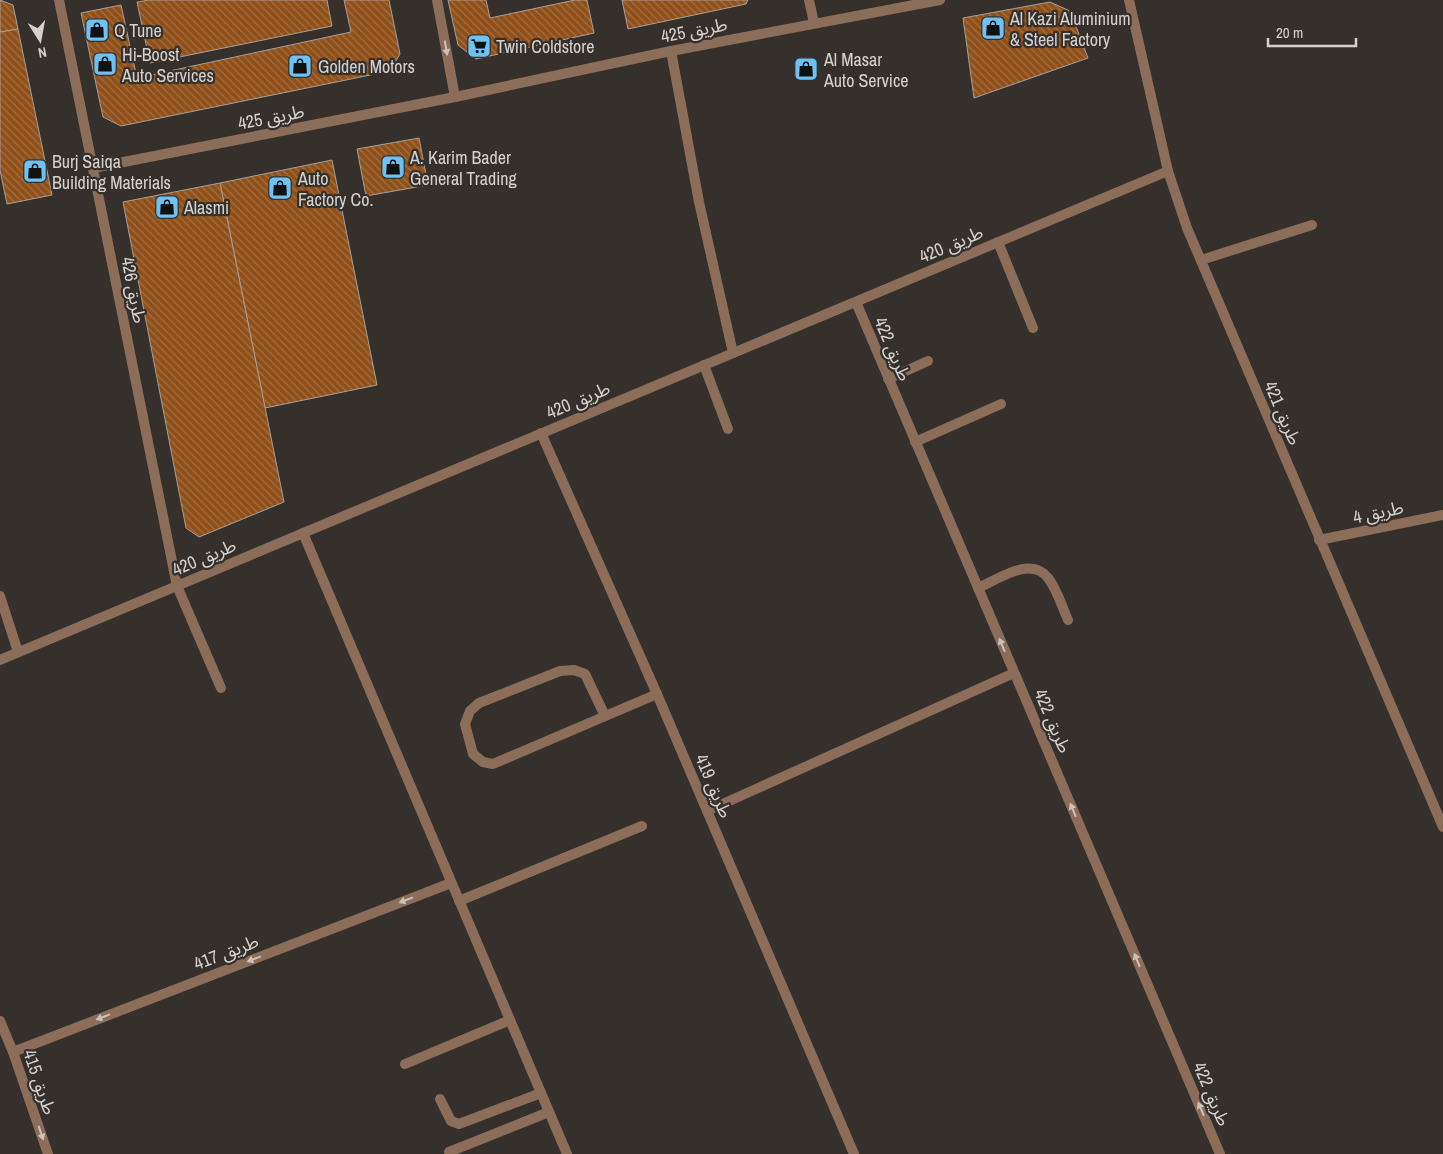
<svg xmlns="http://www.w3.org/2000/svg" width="1443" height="1154" font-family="'Archivo Narrow','Noto Sans Arabic',sans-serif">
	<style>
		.building { fill: url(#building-back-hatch); stroke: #a6a09b }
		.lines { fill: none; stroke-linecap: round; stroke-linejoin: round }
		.service { stroke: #8b6d59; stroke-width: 10 }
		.minor { stroke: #8b6d59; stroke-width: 10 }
		.oneway { fill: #cac2bd }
		.labels { text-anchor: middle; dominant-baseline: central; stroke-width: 4.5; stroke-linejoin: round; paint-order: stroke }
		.poi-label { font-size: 18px; fill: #d5d1cf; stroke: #35302c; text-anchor: start }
		.street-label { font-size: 18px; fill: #d5d1cf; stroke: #35302c }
	</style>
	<defs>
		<pattern id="building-back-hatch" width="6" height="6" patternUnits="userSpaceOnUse" patternTransform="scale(1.25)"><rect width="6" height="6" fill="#905019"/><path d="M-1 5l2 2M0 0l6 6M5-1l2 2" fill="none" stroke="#a47044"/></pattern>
	</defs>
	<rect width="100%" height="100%" fill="#35302c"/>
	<g class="building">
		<polygon points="0,0 13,5 18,29 0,32"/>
		<polygon points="149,0 327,0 332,26 150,63 137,2"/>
		<polygon points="344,0 389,0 400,54 390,71 121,126 103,117 81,13 121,5 137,78 351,32"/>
		<polygon points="448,0 486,0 490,18 575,0 587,0 594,33 476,59 458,45"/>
		<polygon points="622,0 748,0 746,4 628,29"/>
		<polygon points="1050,2 1070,11 1088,58 974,98 963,18"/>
		<polygon points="18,29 52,195 7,204 0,170 0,32"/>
		<polygon points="419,138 428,185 366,196 357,149"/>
		<polygon points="332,160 377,385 265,408 220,183"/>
		<polygon points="220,183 284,502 199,537 186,528 123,202"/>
	</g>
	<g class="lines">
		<g class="service">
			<polyline points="671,51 699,202 733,353"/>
			<polyline points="998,242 1033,328"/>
			<polyline points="1201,260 1312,225"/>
			<polyline points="704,365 728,429"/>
			<polyline points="888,379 928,361"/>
			<polyline points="915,442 1001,404"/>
			<polyline points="177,586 221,688"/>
			<path d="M978 588C997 580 1031 555 1048 578 1057 589 1062 607 1068 620"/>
			<polyline points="0,596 18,652"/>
			<polyline points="605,716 585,674 574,670 560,671 479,703 470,711 465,724 473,754 483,762 493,764 657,694"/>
			<polyline points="459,901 642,826"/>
			<polyline points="405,1064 510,1020"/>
			<polyline points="440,1099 451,1121 459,1124 541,1093"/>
			<polyline points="449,1152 549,1112"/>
		</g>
		<g class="minor">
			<polyline points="59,0 177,586"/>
			<polyline points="437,0 455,97"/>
			<polyline points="809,0 814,23"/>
			<polyline points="1129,0 1168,171 1187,228 1443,827"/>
			<polyline points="93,168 455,97 671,51 940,0"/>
			<polyline points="856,302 1220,1154"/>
			<polyline points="541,433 657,694 854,1154"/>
			<polyline points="303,533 567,1154"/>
			<polyline points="1319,540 1443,515"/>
			<polyline points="0,660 1168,171"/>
			<polyline points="707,811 1014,673"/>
			<polyline points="0,1021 13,1052 48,1154"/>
			<polyline points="13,1052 451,883"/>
		</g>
	</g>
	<defs><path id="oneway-solid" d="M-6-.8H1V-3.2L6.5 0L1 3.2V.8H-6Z" transform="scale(1.25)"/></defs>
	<g class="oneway">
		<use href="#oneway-solid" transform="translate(446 48) rotate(80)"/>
		<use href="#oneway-solid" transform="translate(1002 645) rotate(-113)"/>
		<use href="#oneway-solid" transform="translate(1073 810) rotate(-113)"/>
		<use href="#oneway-solid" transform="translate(406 900) rotate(159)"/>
		<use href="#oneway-solid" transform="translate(254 959) rotate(159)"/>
		<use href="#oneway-solid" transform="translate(1137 960) rotate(-113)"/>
		<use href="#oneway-solid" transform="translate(103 1017) rotate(159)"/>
		<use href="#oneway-solid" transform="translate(1201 1109) rotate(-113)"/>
		<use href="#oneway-solid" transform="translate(41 1133) rotate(71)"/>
	</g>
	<defs>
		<g id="shop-square" transform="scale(1.25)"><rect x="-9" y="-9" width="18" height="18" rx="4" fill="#6ec2f3" stroke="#35302c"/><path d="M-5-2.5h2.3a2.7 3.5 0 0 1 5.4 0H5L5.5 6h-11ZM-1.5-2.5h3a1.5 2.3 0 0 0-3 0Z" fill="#111"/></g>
		<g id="supermarket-square" transform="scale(1.25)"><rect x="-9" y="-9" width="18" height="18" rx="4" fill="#6ec2f3" stroke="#35302c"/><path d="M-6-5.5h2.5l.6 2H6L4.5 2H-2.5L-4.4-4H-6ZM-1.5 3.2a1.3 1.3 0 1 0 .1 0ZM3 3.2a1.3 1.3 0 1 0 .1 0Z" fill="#111"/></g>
	</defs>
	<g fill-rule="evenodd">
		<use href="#shop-square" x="993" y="28"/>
		<use href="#shop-square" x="97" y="30"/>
		<use href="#supermarket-square" x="479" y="46"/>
		<use href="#shop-square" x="105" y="64"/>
		<use href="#shop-square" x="300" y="66"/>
		<use href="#shop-square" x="806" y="69"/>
		<use href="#shop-square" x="393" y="167"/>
		<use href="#shop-square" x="35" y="171"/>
		<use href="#shop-square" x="280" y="188"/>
		<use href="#shop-square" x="167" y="207"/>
	</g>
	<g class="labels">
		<g class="poi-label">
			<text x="1010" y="18">Al Kazi Aluminium<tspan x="1010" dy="21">&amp; Steel Factory</tspan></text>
			<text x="114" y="30">Q Tune</text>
			<text x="496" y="46">Twin Coldstore</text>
			<text x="122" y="54">Hi-Boost<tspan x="122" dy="21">Auto Services</tspan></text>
			<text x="824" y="59">Al Masar<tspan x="824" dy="21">Auto Service</tspan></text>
			<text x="318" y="66">Golden Motors</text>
			<text x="410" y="157">A. Karim Bader<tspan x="410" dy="21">General Trading</tspan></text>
			<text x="52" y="161">Burj Saiqa<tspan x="52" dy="21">Building Materials</tspan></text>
			<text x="298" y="178">Auto<tspan x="298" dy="21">Factory Co.</tspan></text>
			<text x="184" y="207">Alasmi</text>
		</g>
		<g class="street-label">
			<text transform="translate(694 30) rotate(-11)">طريق 425</text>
			<text transform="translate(271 117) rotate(-11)">طريق 425</text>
			<text transform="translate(951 244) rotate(-23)">طريق 420</text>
			<text transform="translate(134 290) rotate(79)">طريق 426</text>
			<text transform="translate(893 349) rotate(67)">طريق 422</text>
			<text transform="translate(578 400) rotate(-23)">طريق 420</text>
			<text transform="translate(1283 413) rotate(67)">طريق 421</text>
			<text transform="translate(1378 512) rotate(-12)">طريق 4</text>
			<text transform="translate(204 557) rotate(-23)">طريق 420</text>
			<text transform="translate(1053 721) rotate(67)">طريق 422</text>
			<text transform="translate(714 786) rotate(67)">طريق 419</text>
			<text transform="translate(226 952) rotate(-21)">طريق 417</text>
			<text transform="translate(40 1082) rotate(71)">طريق 415</text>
			<text transform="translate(1212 1094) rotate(67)">طريق 422</text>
		</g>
	</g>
	<g transform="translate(40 40) rotate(169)" stroke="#35302c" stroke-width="4" paint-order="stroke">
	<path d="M0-4L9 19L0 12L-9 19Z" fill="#d5d1cf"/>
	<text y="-8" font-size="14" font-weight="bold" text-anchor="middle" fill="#d5d1cf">N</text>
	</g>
	<path d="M1268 38v8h88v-8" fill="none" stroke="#d5d1cf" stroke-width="2.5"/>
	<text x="1276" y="38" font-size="15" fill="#d5d1cf" stroke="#35302c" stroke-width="4" paint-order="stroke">20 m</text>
</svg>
